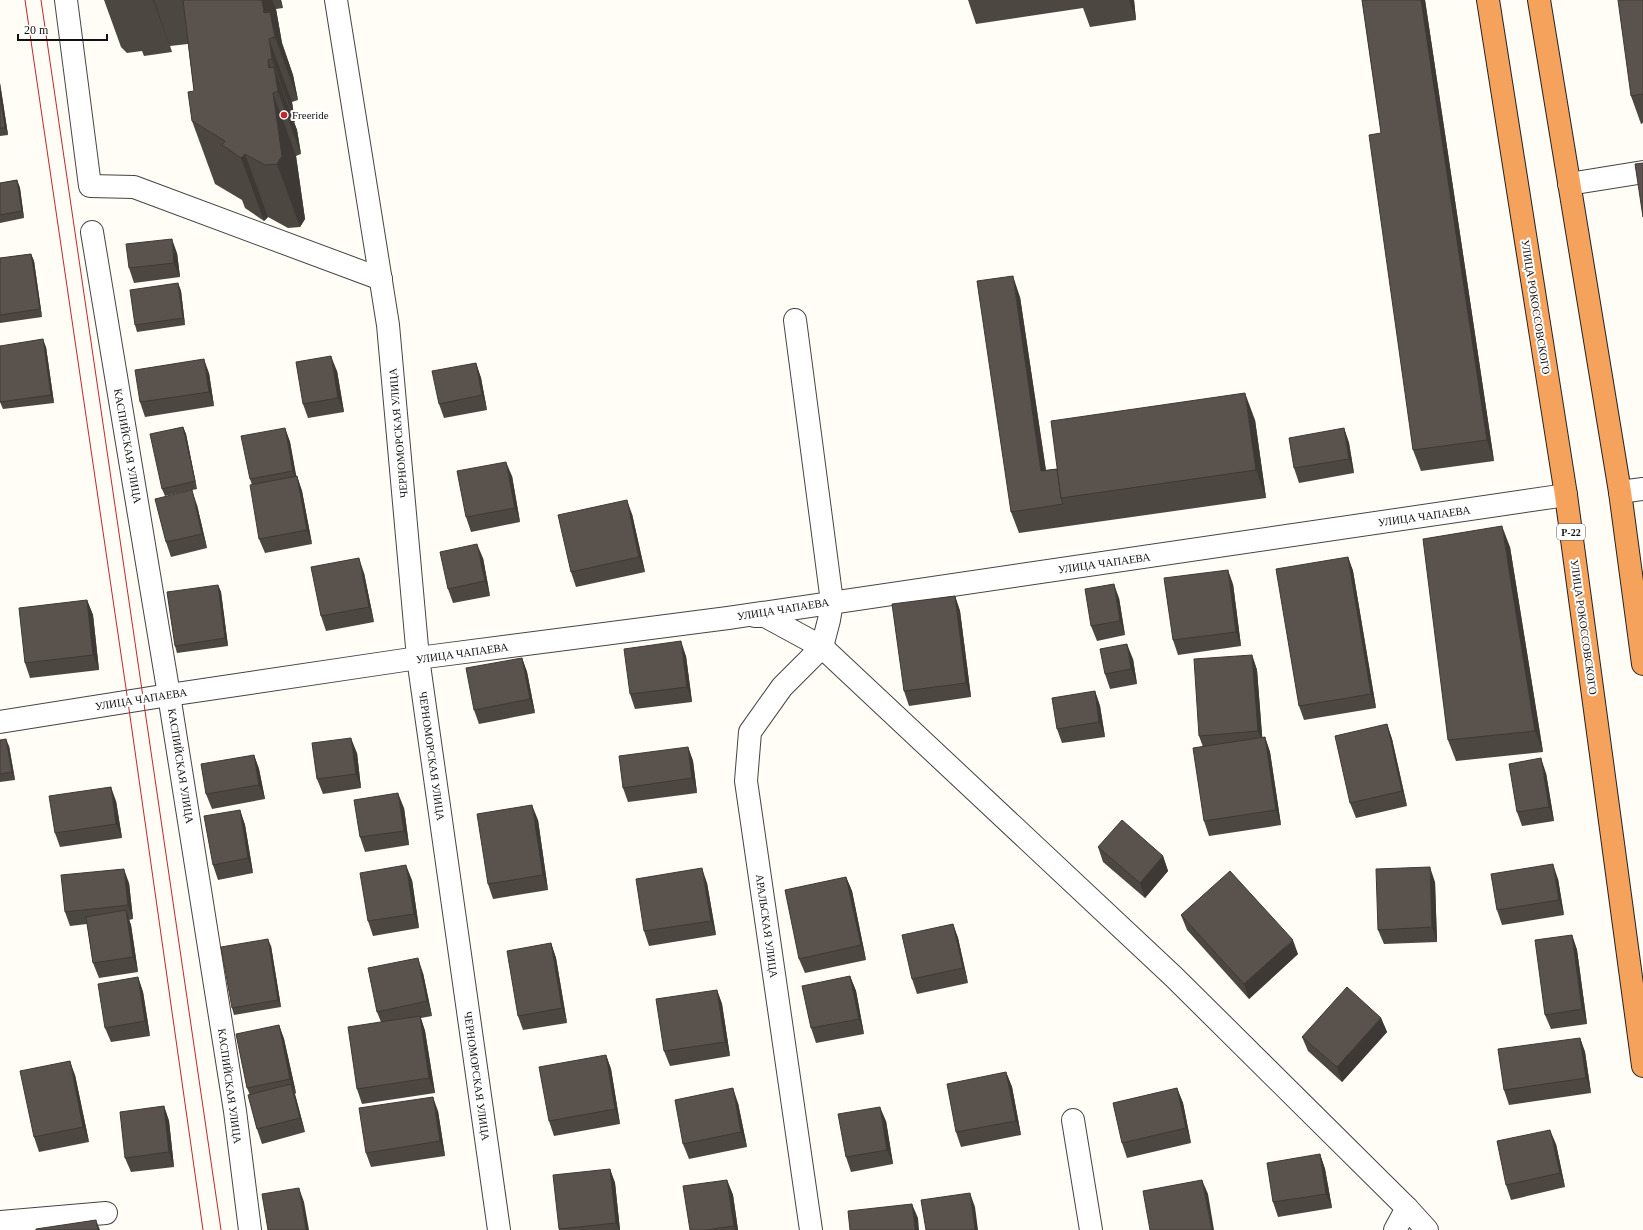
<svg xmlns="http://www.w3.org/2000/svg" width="1643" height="1230" font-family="'Times New Roman',serif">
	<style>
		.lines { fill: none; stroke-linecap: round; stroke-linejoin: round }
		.minor-casing { stroke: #444; stroke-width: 24 }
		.highway-casing { stroke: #222; stroke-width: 24 }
		.minor { stroke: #fff; stroke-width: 22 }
		.highway { stroke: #f5a25d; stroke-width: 22 }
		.tram { stroke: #c4262e; stroke-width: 1 }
		.wall { fill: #4d4742 }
		.shaded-wall { fill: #3f3936 }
		.building { fill: #5a524d; stroke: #3f3936 }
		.poi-dot { fill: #c4262e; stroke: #fff; stroke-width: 1.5 }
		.labels { text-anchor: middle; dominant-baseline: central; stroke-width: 4; stroke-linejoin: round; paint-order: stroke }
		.shield { fill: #fff; stroke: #585858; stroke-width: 1 }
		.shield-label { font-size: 10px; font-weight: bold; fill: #111 }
		.poi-label { font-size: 11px; fill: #111; stroke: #fff; text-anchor: start }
		.street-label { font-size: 11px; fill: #111; stroke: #fff }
	</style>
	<rect width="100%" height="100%" fill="#fffdf5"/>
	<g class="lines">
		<g class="minor-casing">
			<g id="minor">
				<polyline points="66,0 90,186 134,187 381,279"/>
				<polyline points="336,0 388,325 418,658 499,1230"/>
				<polyline points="1569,184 1643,172"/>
				<polyline points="92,232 169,695 235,1111 250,1230"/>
				<polyline points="795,320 832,602 829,620 822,647 782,687 750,732 746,781 811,1230"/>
				<polyline points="1620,492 1643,489"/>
				<polyline points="755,616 765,616 822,647 1174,977 1407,1208 1427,1230"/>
				<polyline points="0,722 169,695 418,658 728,618 1566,495"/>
				<polyline points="1073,1120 1091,1230"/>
				<polyline points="0,1222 106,1213"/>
				<polyline points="1395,1230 1407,1208"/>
			</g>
		</g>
		<g class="highway-casing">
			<g id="highway">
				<polyline points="1488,0 1566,495 1643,1066"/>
				<polyline points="1539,0 1620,492 1643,664"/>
			</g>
		</g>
		<use href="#minor" class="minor"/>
		<use href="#highway" class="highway"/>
		<g class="tram">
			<polyline points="25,0 128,702 203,1230"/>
			<polyline points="41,0 221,1230"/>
		</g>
	</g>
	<g class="wall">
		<polygon points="104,0 281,0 283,8 276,9 282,43 293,75 298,100 292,102 295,122 294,122 297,130 301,154 296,156 305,219 300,227 288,228 268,217 264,221 245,208 242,200 215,184 192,121 194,91 188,44 170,46 172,52 144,56 142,51 127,53 121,47"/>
		<polygon points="968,0 1134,0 1136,20 1090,27 1083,8 976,24"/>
		<polygon points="1362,0 1425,0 1494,461 1421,471 1413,450 1381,133"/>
		<polygon points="1643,0 1643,123 1641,124 1631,96"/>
		<polygon points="0,83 8,135 0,136"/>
		<polygon points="17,180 20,188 24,218 0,223 0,183"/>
		<polygon points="177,253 180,277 134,283 129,268"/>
		<polygon points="31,254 34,261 42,317 0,323 0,258"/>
		<polygon points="178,283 181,291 185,325 137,332 135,325"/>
		<polygon points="1020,297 1046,470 1057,469 1255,420 1266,498 1019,533 1011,512"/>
		<polygon points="46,347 54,403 3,409 0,402"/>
		<polygon points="476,363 481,378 487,410 444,418 439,404"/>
		<polygon points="337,371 344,412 308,418 303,404"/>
		<polygon points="209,373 214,406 145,417 140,402"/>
		<polygon points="183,427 186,434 197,489 165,496 162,489"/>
		<polygon points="285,428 290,442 296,477 297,476 302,491 312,544 265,553 259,539 252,485 250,479"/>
		<polygon points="1344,428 1349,443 1354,473 1299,483 1294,468"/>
		<polygon points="512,476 520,522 471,532 466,517"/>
		<polygon points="197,505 207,548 171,557 166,542"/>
		<polygon points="632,514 645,572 576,587 571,572"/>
		<polygon points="1510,547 1543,752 1456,761 1448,740"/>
		<polygon points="1348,557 1353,571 1376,708 1304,720 1299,706"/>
		<polygon points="483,558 490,596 453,603 448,589"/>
		<polygon points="364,573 374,622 326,631 321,616"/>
		<polygon points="1233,584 1241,646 1178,655 1173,640"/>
		<polygon points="218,585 221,592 228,646 177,653 175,646"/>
		<polygon points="955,596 960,611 971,697 909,706 904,691"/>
		<polygon points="1119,598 1125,635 1097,641 1091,626"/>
		<polygon points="87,600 93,615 99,670 30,678 25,663"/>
		<polygon points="1252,655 1257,670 1262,737 1265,737 1270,752 1281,825 1209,836 1204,821 1203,747 1199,736"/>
		<polygon points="686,656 692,702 635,709 630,694"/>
		<polygon points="522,658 527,672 535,713 479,724 474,710"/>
		<polygon points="1133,659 1137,684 1110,689 1105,674"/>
		<polygon points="1095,691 1100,706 1105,737 1062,743 1057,729"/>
		<polygon points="1387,724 1392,739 1407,806 1356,818 1350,803"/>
		<polygon points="0,740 9,746 15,780 0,782"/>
		<polygon points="688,747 693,761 697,793 628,802 623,788"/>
		<polygon points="357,753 361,788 323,794 317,779"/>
		<polygon points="254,755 259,769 265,799 212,809 206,794"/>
		<polygon points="1546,773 1554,821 1522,826 1517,812"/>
		<polygon points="116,801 122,838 60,847 55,833"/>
		<polygon points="404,808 409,845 365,852 360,837"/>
		<polygon points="240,810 245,825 253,873 218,880 213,865"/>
		<polygon points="538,820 548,890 493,899 488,884"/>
		<polygon points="1098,847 1163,856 1168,871 1145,898 1103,862"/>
		<polygon points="846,877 852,891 866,960 805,973 799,959"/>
		<polygon points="1558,879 1564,915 1502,925 1497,910"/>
		<polygon points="412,880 419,928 373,936 368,921"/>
		<polygon points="1435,882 1437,942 1384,944 1378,930"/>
		<polygon points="129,883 133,919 129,920 131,925 138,972 99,978 93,963 87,924 70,926 65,912"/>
		<polygon points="707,883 716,935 649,946 644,931"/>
		<polygon points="1181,915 1298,954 1249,999 1187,930"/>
		<polygon points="953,924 958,938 968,983 917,994 912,979"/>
		<polygon points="1572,935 1577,950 1587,1024 1551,1029 1545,1015"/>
		<polygon points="551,943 556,958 567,1023 523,1030 518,1016"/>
		<polygon points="271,946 281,1007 234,1015 232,1008"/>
		<polygon points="423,973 432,1016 421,1018 425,1031 435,1093 362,1104 357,1089 381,1022 377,1012"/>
		<polygon points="850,976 856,991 864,1034 816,1043 811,1028"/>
		<polygon points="138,977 143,992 150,1036 111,1042 105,1028"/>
		<polygon points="717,990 722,1004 730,1056 670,1066 664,1051"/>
		<polygon points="1381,1018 1387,1032 1342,1082 1308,1051 1302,1037"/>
		<polygon points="279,1025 284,1039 296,1093 295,1094 305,1132 262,1144 257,1129 250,1095 247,1088"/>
		<polygon points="1580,1038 1585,1052 1591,1093 1509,1105 1504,1090"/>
		<polygon points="606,1055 611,1069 620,1124 554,1136 549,1121"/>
		<polygon points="1006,1072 1012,1087 1021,1135 961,1147 956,1132"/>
		<polygon points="75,1075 89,1142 39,1152 34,1137"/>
		<polygon points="1177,1088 1183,1103 1191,1143 1127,1158 1122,1143"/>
		<polygon points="738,1103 747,1147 689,1159 683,1144"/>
		<polygon points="164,1106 169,1121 174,1167 131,1172 125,1158"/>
		<polygon points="438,1111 445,1156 371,1167 366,1153"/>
		<polygon points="886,1121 893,1164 851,1172 846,1157"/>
		<polygon points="1556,1144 1565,1187 1511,1200 1506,1185"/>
		<polygon points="1320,1154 1325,1169 1332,1208 1278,1217 1273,1202"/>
		<polygon points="610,1169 615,1183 620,1230 559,1230 559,1229"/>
		<polygon points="727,1180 733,1195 738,1230 690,1230"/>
	</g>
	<g class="shaded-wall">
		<polygon points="153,0 154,0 170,46 172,52"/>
		<polygon points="262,0 272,0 276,9 282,43 293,75 298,100 275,37 264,13"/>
		<polygon points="280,0 281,0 283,8"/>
		<polygon points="1129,0 1134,0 1136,20"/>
		<polygon points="1421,0 1425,0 1494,461 1487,440"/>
		<polygon points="269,39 292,102 295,122 272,59"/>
		<polygon points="268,60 277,85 274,67 297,130 301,154 269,68"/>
		<polygon points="0,83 8,135 5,128 0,93"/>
		<polygon points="273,93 296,156 305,219 300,227 277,164"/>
		<polygon points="245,154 268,217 264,221 241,158"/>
		<polygon points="17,180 20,188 24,218 22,211"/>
		<polygon points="172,239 177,253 180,277 174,263"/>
		<polygon points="31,254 34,261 42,317 40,309"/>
		<polygon points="1013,276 1020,297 1049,492 1041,471"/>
		<polygon points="178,283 181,291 185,325 183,318"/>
		<polygon points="43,339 46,347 54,403 51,395"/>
		<polygon points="331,356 337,371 344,412 338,398"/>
		<polygon points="204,359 209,373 214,406 209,392"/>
		<polygon points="476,363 481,378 487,410 482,395"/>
		<polygon points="1245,393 1255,420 1266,498 1256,470"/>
		<polygon points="183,427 186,434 197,489 195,481"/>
		<polygon points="285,428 290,442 298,485 293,471"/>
		<polygon points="1344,428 1349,443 1354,473 1349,459"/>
		<polygon points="506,462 512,476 520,522 515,508"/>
		<polygon points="297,476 302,491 312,544 307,530"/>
		<polygon points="192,490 197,505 207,548 202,534"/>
		<polygon points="627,500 632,514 645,572 639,557"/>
		<polygon points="1502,526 1510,547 1543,752 1535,731"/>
		<polygon points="477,544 483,558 490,596 485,581"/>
		<polygon points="1348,557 1353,571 1376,708 1371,694"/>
		<polygon points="359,558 364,573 374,622 369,607"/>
		<polygon points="1228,570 1233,584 1241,646 1236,632"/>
		<polygon points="1114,584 1119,598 1125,635 1120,621"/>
		<polygon points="218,585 221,592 228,646 225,638"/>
		<polygon points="955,596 960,611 971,697 966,683"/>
		<polygon points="87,600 93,615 99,670 93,655"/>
		<polygon points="681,641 686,656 692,702 687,687"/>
		<polygon points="1127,644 1133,659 1137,684 1131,669"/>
		<polygon points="1252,655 1257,670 1263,746 1258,731"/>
		<polygon points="522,658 527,672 535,713 530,699"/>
		<polygon points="1095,691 1100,706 1105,737 1099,722"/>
		<polygon points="1387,724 1392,739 1407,806 1402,791"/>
		<polygon points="1265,737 1270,752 1281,825 1276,810"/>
		<polygon points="351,738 357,753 361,788 356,774"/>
		<polygon points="6,739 9,746 15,780 12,772"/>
		<polygon points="688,747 693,761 697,793 692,778"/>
		<polygon points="254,755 259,769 265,799 259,785"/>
		<polygon points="1541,758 1546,773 1554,821 1549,807"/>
		<polygon points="111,787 116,801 122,838 116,824"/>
		<polygon points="398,793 404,808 409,845 404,831"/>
		<polygon points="532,805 538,820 548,890 543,875"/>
		<polygon points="240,810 245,825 253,873 248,858"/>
		<polygon points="1163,856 1168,871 1145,898 1140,883"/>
		<polygon points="1553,864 1558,879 1564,915 1559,900"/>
		<polygon points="406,865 412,880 419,928 414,914"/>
		<polygon points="1430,867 1435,882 1437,942 1432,927"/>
		<polygon points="702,868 707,883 716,935 711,921"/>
		<polygon points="124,869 129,883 133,919 128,905"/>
		<polygon points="846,877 852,891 866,960 861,945"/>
		<polygon points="126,910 131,925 138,972 133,957"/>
		<polygon points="953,924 958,938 968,983 963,968"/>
		<polygon points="1572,935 1577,950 1587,1024 1582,1009"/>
		<polygon points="268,939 271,946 281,1007 278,1000"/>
		<polygon points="1293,940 1298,954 1249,999 1244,984"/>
		<polygon points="551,943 556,958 567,1023 562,1008"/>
		<polygon points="418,958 423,973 432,1016 427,1001"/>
		<polygon points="850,976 856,991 864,1034 859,1019"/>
		<polygon points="138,977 143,992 150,1036 145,1021"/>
		<polygon points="717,990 722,1004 730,1056 725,1042"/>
		<polygon points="420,1016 425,1031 435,1093 429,1078"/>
		<polygon points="1381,1018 1387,1032 1342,1082 1337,1067"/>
		<polygon points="279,1025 284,1039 296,1093 290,1079"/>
		<polygon points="1580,1038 1585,1052 1591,1093 1586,1078"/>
		<polygon points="606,1055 611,1069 620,1124 615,1109"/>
		<polygon points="70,1061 75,1075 89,1142 83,1127"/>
		<polygon points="1006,1072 1012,1087 1021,1135 1016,1121"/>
		<polygon points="291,1084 296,1098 305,1132 300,1118"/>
		<polygon points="733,1088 738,1103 747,1147 741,1132"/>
		<polygon points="1177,1088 1183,1103 1191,1143 1186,1128"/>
		<polygon points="433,1097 438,1111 445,1156 440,1141"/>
		<polygon points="164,1106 169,1121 174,1167 169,1152"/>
		<polygon points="880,1107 886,1121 893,1164 887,1150"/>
		<polygon points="1550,1130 1556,1144 1565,1187 1560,1173"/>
		<polygon points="1320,1154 1325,1169 1332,1208 1326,1194"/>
		<polygon points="610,1169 615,1183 620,1230 619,1230 616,1223"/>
		<polygon points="727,1180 733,1195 738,1230 735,1230 734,1226"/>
		<polygon points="1202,1180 1208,1194 1214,1230 1212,1230"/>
		<polygon points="299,1188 304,1202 309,1230 306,1230"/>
		<polygon points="970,1193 975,1207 978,1230 975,1230"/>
		<polygon points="912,1204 918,1218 919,1230 915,1230"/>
		<polygon points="96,1220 100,1230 98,1230"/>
	</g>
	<g class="building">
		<polygon points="183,0 262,0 264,13 270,12 275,37 269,39 272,59 268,60 269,68 274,67 278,91 273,93 282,156 277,164 265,165 245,154 241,158 222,145 225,141 192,121 188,92 194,91"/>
		<polygon points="1362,0 1421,0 1487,440 1413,450 1369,135 1381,133"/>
		<polygon points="1618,0 1643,0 1643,94 1631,96"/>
		<polygon points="0,93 5,128 0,128"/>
		<polygon points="1643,163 1643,217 1635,164"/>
		<polygon points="17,180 22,211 0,215 0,183"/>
		<polygon points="172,239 174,263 129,268 126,244"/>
		<polygon points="31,254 40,309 0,315 0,258"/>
		<polygon points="1013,276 1041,471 1057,469 1061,498 1063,504 1011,512 977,281"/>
		<polygon points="178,283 183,318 135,325 130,290"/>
		<polygon points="43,339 51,395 0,402 0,346"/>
		<polygon points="331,356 338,398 303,404 296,362"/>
		<polygon points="204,359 209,392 140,402 135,370"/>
		<polygon points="476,363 482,395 439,404 432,371"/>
		<polygon points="1245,393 1256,470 1061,498 1051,421"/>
		<polygon points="183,427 195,481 162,489 150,434"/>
		<polygon points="285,428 293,471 250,479 241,436"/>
		<polygon points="1344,428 1349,459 1294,468 1289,438"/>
		<polygon points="506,462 515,508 466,517 457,471"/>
		<polygon points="297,476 307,530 259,539 250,485"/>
		<polygon points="192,490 202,534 166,542 155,499"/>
		<polygon points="627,500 639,557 571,572 558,515"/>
		<polygon points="1502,526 1535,731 1448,740 1423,539"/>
		<polygon points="477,544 485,581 448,589 440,552"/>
		<polygon points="1348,557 1371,694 1299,706 1276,569"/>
		<polygon points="359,558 369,607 321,616 311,567"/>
		<polygon points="1228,570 1236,632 1173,640 1164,578"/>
		<polygon points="1114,584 1120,621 1091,626 1085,589"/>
		<polygon points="218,585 225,638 175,646 167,592"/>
		<polygon points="955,596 966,683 904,691 892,604"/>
		<polygon points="87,600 93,655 25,663 19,608"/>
		<polygon points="681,641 687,687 630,694 624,649"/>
		<polygon points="1127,644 1131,669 1105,674 1100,649"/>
		<polygon points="1252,655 1258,731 1199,736 1194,659"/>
		<polygon points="522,658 530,699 474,710 466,668"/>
		<polygon points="1095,691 1099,722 1057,729 1052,698"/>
		<polygon points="1387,724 1402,791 1350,803 1335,736"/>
		<polygon points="1265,737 1276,810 1204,821 1193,748"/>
		<polygon points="351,738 356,774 317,779 312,743"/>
		<polygon points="6,739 12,772 0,774 0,740"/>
		<polygon points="688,747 692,778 623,788 619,756"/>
		<polygon points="254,755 259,785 206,794 201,764"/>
		<polygon points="1541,758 1549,807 1517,812 1509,764"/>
		<polygon points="111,787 116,824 55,833 49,796"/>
		<polygon points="398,793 404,831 360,837 354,800"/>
		<polygon points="532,805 543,875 488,884 477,814"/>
		<polygon points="240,810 248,858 213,865 204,816"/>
		<polygon points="1122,820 1163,856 1140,883 1098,847"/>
		<polygon points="1553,864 1559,900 1497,910 1491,874"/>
		<polygon points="406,865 414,914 368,921 360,873"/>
		<polygon points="1430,867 1432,927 1378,930 1376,869"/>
		<polygon points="702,868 711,921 644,931 636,879"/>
		<polygon points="124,869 128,905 65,912 61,875"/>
		<polygon points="1230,871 1293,940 1244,984 1181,915"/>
		<polygon points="846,877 861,945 799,959 785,890"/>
		<polygon points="126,910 133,957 93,963 86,917"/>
		<polygon points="953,924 963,968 912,979 902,935"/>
		<polygon points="1572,935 1582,1009 1545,1015 1535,940"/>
		<polygon points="268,939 278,1000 232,1008 221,947"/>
		<polygon points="551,943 562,1008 518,1016 507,951"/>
		<polygon points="418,958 427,1001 377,1012 368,968"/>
		<polygon points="850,976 859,1019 811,1028 802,986"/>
		<polygon points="138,977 145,1021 105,1028 98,984"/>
		<polygon points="1347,987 1381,1018 1337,1067 1302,1037"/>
		<polygon points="717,990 725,1042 664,1051 656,999"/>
		<polygon points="420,1016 429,1078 357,1089 348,1027"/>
		<polygon points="279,1025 290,1079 247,1088 236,1034"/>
		<polygon points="1580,1038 1586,1078 1504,1090 1498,1049"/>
		<polygon points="606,1055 615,1109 549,1121 539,1067"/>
		<polygon points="70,1061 83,1127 34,1137 20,1071"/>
		<polygon points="1006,1072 1016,1121 956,1132 947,1084"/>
		<polygon points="291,1084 300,1118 257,1129 248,1095"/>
		<polygon points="733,1088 741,1132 683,1144 675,1100"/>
		<polygon points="1177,1088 1186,1128 1122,1143 1113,1103"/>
		<polygon points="433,1097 440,1141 366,1153 359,1108"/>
		<polygon points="164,1106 169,1152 125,1158 120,1112"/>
		<polygon points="880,1107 887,1150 846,1157 838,1114"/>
		<polygon points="1550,1130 1560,1173 1506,1185 1497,1141"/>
		<polygon points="1320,1154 1326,1194 1273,1202 1267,1163"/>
		<polygon points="610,1169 616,1223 559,1229 553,1175"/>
		<polygon points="727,1180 734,1226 706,1230 690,1230 683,1186"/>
		<polygon points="1202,1180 1212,1230 1150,1230 1143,1191"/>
		<polygon points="299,1188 306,1230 268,1230 262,1194"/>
		<polygon points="970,1193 975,1230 926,1230 921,1200"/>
		<polygon points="912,1204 915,1230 850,1230 848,1211"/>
		<polygon points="96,1220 98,1230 36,1230 36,1229"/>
	</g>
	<circle class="poi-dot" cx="284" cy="115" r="4"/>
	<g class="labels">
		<rect class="shield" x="1557" y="524" width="28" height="16" rx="3"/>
		<g class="shield-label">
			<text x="1571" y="532">Р-22</text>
		</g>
		<g class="poi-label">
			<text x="292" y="115">Freeride</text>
		</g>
		<g class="street-label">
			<text transform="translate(1536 307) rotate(81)">УЛИЦА РОКОССОВСКОГО</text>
			<text transform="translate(398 433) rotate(-95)">ЧЕРНОМОРСКАЯ УЛИЦА</text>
			<text transform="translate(128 446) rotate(80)">КАСПИЙСКАЯ УЛИЦА</text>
			<text transform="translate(1424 516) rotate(-8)">УЛИЦА ЧАПАЕВА</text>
			<text transform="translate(1104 563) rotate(-8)">УЛИЦА ЧАПАЕВА</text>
			<text transform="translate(783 609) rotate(-9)">УЛИЦА ЧАПАЕВА</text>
			<text transform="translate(1584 627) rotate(82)">УЛИЦА РОКОССОВСКОГО</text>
			<text transform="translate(462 653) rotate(-8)">УЛИЦА ЧАПАЕВА</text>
			<text transform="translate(141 699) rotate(-9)">УЛИЦА ЧАПАЕВА</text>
			<text transform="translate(432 756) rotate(82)">ЧЕРНОМОРСКАЯ УЛИЦА</text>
			<text transform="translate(181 766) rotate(81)">КАСПИЙСКАЯ УЛИЦА</text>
			<text transform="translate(767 926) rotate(82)">АРАЛЬСКАЯ УЛИЦА</text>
			<text transform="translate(477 1076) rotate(82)">ЧЕРНОМОРСКАЯ УЛИЦА</text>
			<text transform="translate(230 1086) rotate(82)">КАСПИЙСКАЯ УЛИЦА</text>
		</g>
	</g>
	<path d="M18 34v6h89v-6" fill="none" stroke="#111111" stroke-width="2"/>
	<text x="24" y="34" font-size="12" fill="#111111" stroke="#ffffff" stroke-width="3" paint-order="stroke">20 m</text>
</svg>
